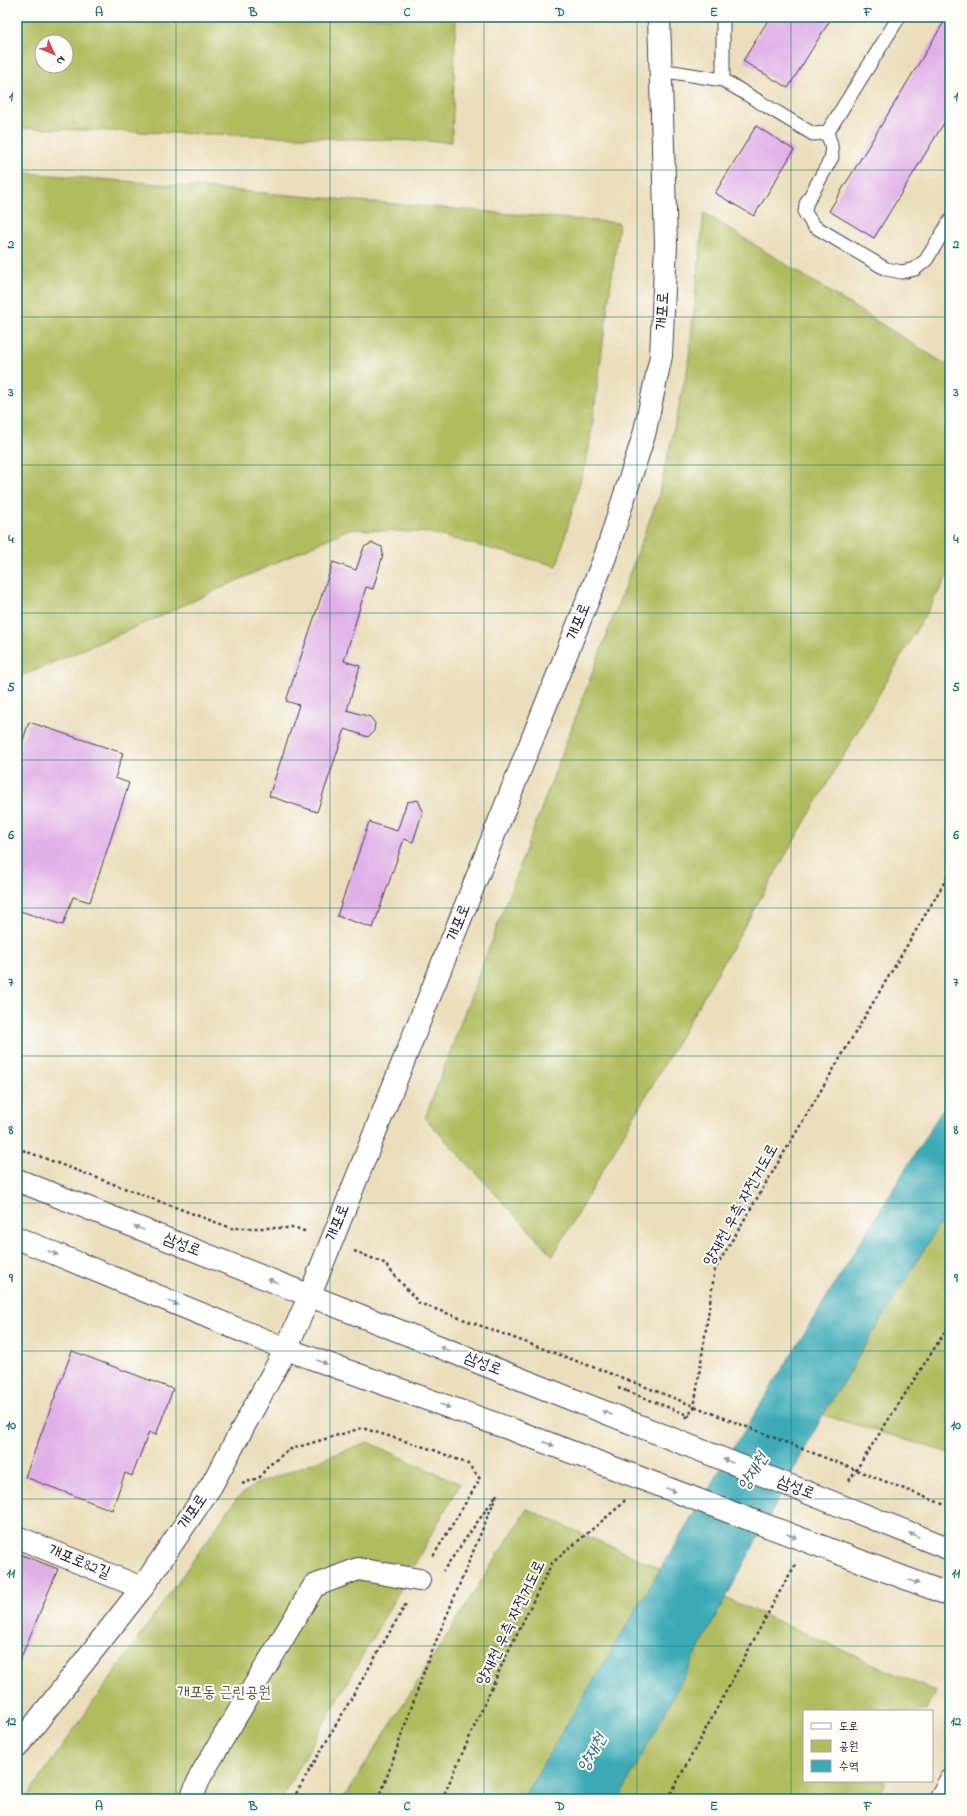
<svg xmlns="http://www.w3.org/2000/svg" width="967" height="1816" font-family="'Indie Flower','Poor Story',sans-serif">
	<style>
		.green { fill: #b1bc5e; stroke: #6a6f4c; fill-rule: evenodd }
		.water { fill: #3aaab6; stroke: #2e6678 }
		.building { fill: #e0afe7 }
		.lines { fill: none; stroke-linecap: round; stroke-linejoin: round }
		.lane-casing { stroke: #403e4e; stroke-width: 15 }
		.street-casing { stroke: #403e4e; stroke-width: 24 }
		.secondary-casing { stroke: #403e4e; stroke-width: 24 }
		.path { stroke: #403e4e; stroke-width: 2.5; stroke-dasharray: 3 3; stroke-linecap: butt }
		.lane { stroke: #fff; stroke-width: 13 }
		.street { stroke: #fff; stroke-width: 22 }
		.secondary { stroke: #fff; stroke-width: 22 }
		.secondary-bridge-casing { stroke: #403e4e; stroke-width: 24; stroke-linecap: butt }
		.path-bridge { stroke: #403e4e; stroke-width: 2.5; stroke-dasharray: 3 3; stroke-linecap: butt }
		.secondary-bridge { stroke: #fff; stroke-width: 22 }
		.oneway { fill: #9c9ca7 }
		.grid { fill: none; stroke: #0f766e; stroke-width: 1; stroke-opacity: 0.55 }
		.labels { text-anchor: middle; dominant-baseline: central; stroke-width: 4; stroke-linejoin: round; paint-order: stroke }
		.street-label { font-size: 16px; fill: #22223b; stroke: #fdfcf7 }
		.park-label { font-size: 16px; fill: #545847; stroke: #fdfcf7 }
		.water-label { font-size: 17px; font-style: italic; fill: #2d5f72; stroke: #fdfcf7 }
		.neatline { fill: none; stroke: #0f766e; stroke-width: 1.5 }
		.grid-label { font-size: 13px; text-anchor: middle; font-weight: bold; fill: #0f766e }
	</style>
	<rect width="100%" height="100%" fill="#fdfcf7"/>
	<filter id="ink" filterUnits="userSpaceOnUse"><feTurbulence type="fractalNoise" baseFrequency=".025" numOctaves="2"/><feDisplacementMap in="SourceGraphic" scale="8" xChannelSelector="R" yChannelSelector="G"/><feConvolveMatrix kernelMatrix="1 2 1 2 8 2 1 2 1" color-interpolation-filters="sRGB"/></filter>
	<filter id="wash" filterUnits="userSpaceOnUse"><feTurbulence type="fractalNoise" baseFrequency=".012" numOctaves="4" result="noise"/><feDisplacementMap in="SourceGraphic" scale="16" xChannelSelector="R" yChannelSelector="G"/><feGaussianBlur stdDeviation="0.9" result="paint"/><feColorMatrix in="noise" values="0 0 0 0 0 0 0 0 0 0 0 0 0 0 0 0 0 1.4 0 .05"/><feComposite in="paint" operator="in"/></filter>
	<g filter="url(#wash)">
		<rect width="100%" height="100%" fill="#ecdebc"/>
		<g class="green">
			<path d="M17 17H456L452 142 17 128ZM42 42H66V66H42Z"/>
			<polygon points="17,172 619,223 589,449 557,566 430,533 349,529 152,620 17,678"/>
			<polygon points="704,213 950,367 950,572 553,1256 425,1118 658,498 688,366"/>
			<polygon points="950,1207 950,1453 823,1415"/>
			<polygon points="368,1442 460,1484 281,1799 25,1799 237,1498 256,1484"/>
			<polygon points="527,1509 936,1692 926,1711 804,1711 804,1781 886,1781 876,1799 343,1799"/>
		</g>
		<polygon class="water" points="950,1097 950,1207 823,1415 619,1799 522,1799 720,1470"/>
		<g id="blocks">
			<g class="building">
				<polygon points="770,17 832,17 788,88 743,61"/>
				<polygon points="947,17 950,17 950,113 874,238 829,211"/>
				<polygon points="756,126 794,150 754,216 715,193"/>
				<polygon points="372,543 382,547 383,555 373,589 366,587 344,661 360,666 347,710 370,717 375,723 374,731 368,737 345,729 317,812 269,796 299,705 286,701 333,562 356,570 364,547"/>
				<polygon points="29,722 123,753 115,778 129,783 90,902 73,897 63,925 17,910 17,758"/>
				<polygon points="418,800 423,811 413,842 404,839 373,928 337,916 369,822 397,831 407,802"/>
				<polygon points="72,1351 173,1389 156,1435 149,1432 132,1476 125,1473 112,1510 25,1477"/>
				<polygon points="17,1366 24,1369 17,1386"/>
				<polygon points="17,1553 58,1569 17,1667"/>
			</g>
		</g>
	</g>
	<g filter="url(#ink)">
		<use href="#blocks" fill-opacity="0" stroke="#403e4e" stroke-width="1"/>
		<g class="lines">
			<g class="lane-casing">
				<g id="lane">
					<polyline points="899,17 827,133 831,144 832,157 806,204 805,213 814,226 886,269 902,272 915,269 926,260 950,221"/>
					<polyline points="660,70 723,80 813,134 827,133"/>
					<polyline points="723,80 723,17"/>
				</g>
			</g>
			<g class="street-casing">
				<g id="street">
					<polyline points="17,1537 142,1588"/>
					<polyline points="191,1799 201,1775 314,1586 358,1569 419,1580"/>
				</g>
			</g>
			<g class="secondary-casing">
				<g id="secondary">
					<polyline points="17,1180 546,1389"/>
					<polyline points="17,1238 286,1349 513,1430"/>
					<polyline points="17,1747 142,1588 211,1486 286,1349 310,1295 605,557 644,435 661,356 666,244 659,17"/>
					<polyline points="940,1799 950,1781"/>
				</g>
			</g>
			<g class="path">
				<polyline points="17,1148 231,1228 296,1228 307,1232"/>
				<polyline points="354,1251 384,1263 419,1303 628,1380"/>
				<polyline points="618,1388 627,1391"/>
				<polyline points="686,1418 694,1408 715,1269 950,873"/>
				<polyline points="849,1481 950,1324"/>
				<polyline points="242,1484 260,1477 267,1467 288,1450 362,1428 434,1450 468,1464 480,1479 432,1558"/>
				<polyline points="293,1799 406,1604"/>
				<polyline points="379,1799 427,1663 497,1494 443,1571"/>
				<polyline points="442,1799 504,1660 552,1563 621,1505 626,1499"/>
				<polyline points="668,1799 785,1582 796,1564"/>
			</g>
			<use href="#lane" class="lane"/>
			<use href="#street" class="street"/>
			<use href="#secondary" class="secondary"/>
			<g class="secondary-bridge-casing">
				<g id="secondary-bridge">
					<polyline points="546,1389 950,1549"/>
					<polyline points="513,1430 950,1595"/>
				</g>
			</g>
			<g class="path-bridge">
				<polyline points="628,1380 950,1507"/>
				<polyline points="627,1391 690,1416"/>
			</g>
			<use href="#secondary-bridge" class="secondary-bridge"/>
		</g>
		<defs><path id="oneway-solid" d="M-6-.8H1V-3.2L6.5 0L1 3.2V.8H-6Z"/></defs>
		<g class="oneway">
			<use href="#oneway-solid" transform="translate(139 1228) rotate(-158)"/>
			<use href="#oneway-solid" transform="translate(53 1253) rotate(22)"/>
			<use href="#oneway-solid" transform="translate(273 1281) rotate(-158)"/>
			<use href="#oneway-solid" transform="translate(173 1303) rotate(22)"/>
			<use href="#oneway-solid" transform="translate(445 1349) rotate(-158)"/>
			<use href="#oneway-solid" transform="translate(322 1362) rotate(20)"/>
			<use href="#oneway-solid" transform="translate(445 1406) rotate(20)"/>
			<use href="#oneway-solid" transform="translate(607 1413) rotate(-158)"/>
			<use href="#oneway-solid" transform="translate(549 1444) rotate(21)"/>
			<use href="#oneway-solid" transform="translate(728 1461) rotate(-158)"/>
			<use href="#oneway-solid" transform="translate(671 1490) rotate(21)"/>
			<use href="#oneway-solid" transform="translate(914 1535) rotate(-158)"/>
			<use href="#oneway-solid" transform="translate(792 1536) rotate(21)"/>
			<use href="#oneway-solid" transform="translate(914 1582) rotate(21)"/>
		</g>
	</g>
	<path class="grid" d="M176 17V1799M330 17V1799M484 17V1799M637 17V1799M791 17V1799M17 170H950M17 317H950M17 465H950M17 613H950M17 760H950M17 908H950M17 1056H950M17 1203H950M17 1351H950M17 1499H950M17 1646H950"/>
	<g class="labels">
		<g class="street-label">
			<text transform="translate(663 311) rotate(-87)">개포로</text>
			<text transform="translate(579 622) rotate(-68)">개포로</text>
			<text transform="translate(459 923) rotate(-68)">개포로</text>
			<text transform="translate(741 1205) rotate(-61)">양재천 우측 자전거도로</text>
			<text transform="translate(338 1223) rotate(-68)">개포로</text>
			<text transform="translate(182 1245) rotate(22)">삼성로</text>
			<text transform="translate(483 1364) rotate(22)">삼성로</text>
			<text transform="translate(796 1488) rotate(22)">삼성로</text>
			<text transform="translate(193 1512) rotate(-56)">개포로</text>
			<text transform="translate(79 1562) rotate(22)">개포로82길</text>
			<text transform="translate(511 1623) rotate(-64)">양재천 우측 자전거도로</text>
		</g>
		<g class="park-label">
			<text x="224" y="1693">개포동 근린공원</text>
		</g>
		<g class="water-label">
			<text transform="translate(753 1472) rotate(-58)">양재천</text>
			<text transform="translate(592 1753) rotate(-60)">양재천</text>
		</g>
	</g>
	<rect width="967" height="1816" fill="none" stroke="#fdfcf7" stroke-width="44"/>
	<rect x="803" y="1710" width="130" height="72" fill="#fdfcf7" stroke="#a5a5ac"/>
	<rect x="811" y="1723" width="20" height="6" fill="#ffffff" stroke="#a5a5ac"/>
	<text x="839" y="1730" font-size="12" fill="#22223b">도로</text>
	<rect x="811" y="1740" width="20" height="12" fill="#b1bc5e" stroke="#a5a5ac"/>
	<text x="839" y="1750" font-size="12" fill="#22223b">공원</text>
	<rect x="811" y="1760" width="20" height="12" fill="#3aaab6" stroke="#a5a5ac"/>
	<text x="839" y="1770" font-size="12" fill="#22223b">수역</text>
	<g transform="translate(54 54) rotate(134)"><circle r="19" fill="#fdfcf7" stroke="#a5a5ac"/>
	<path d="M0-3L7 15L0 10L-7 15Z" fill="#d1495b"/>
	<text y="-6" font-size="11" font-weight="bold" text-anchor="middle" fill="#22223b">N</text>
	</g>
	<rect x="22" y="22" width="923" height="1772" class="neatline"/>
	<g class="grid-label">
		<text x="99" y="16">A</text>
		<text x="253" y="16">B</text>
		<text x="407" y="16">C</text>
		<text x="560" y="16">D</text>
		<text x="714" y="16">E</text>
		<text x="868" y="16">F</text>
		<text x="11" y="100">1</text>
		<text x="956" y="100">1</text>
		<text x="11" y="248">2</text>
		<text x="956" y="248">2</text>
		<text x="11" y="396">3</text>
		<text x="956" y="396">3</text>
		<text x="11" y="543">4</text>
		<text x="956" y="543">4</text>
		<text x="11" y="691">5</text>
		<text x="956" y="691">5</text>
		<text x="11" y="839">6</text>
		<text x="956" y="839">6</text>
		<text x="11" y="986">7</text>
		<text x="956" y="986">7</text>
		<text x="11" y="1134">8</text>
		<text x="956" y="1134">8</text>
		<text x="11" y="1282">9</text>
		<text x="956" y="1282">9</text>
		<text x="11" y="1429">10</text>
		<text x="956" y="1429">10</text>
		<text x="11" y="1577">11</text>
		<text x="956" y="1577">11</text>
		<text x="11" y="1725">12</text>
		<text x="956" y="1725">12</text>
		<text x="99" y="1810">A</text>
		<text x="253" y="1810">B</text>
		<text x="407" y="1810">C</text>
		<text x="560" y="1810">D</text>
		<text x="714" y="1810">E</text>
		<text x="868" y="1810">F</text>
	</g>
</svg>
